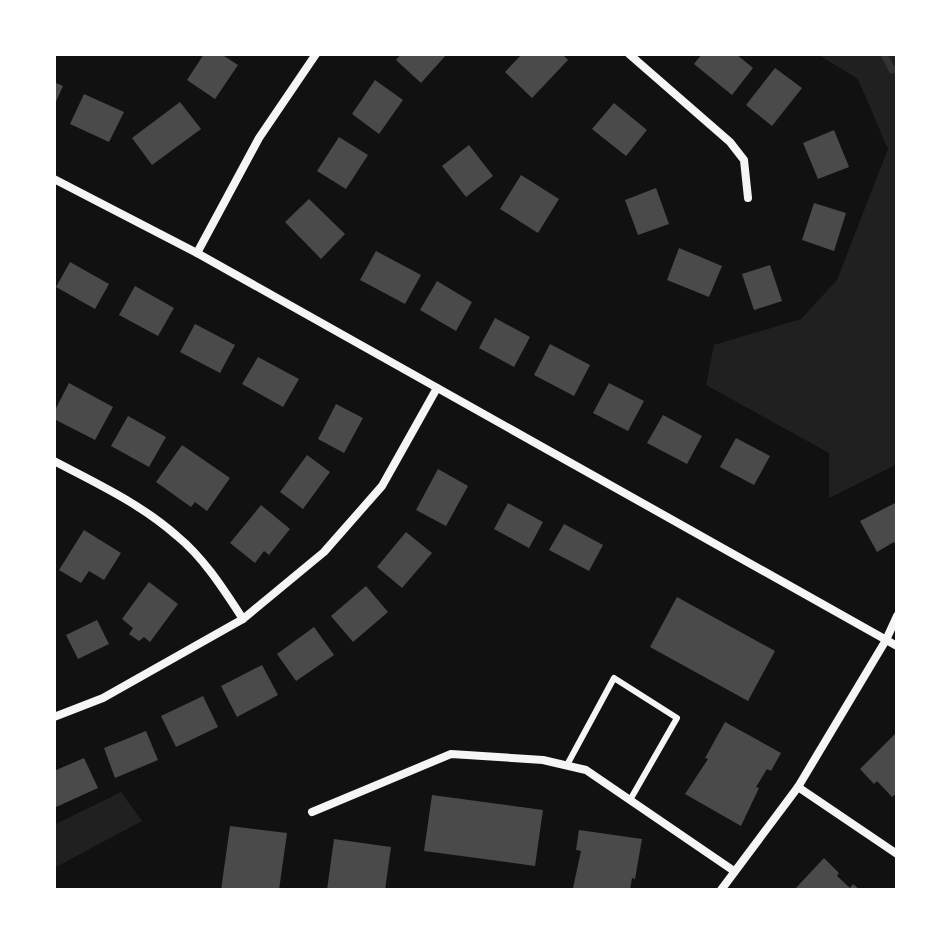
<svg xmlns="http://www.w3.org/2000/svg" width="951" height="944" font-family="'Libre Baskerville',serif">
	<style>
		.green { fill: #202020 }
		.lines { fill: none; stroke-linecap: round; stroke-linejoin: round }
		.stream { stroke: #333; stroke-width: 7 }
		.building { fill: #4a4a4a }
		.service { stroke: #f5f5f5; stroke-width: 6 }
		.minor { stroke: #f5f5f5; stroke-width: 8 }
	</style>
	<rect width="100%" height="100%" fill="#111"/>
	<g class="green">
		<polygon points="817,54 897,54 897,464 829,498 829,453 706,385 714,345 801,319 837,280 888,149 858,79"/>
		<polygon points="121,792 142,821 54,868 54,825"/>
	</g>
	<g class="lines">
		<polyline class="stream" points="884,54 892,70 897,69"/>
	</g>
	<g class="building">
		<polygon points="204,54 221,54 238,65 215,99 187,80"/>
		<polygon points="401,54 447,54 421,83 396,60"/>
		<polygon points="522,54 562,54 568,60 532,98 505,72"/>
		<polygon points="702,54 736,54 753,68 732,95 694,64"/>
		<polygon points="775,68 802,88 772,126 746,105"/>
		<polygon points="375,80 403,100 379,134 352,114"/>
		<polygon points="54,82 63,86 54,106"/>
		<polygon points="84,94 124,112 109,142 70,124"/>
		<polygon points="180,102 201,129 152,165 132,138"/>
		<polygon points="614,103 647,130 626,156 592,129"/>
		<polygon points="834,130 849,167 818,179 803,143"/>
		<polygon points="339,137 368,155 346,189 317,171"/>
		<polygon points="469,145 493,176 466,197 442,166"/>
		<polygon points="521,175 559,199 538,233 500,209"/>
		<polygon points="656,188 669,224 638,235 625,200"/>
		<polygon points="309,199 345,234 321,259 285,222"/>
		<polygon points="814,203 846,213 834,251 802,240"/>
		<polygon points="679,248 722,266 709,297 667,280"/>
		<polygon points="376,251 421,275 405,304 360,280"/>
		<polygon points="70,262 109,284 95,309 56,287"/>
		<polygon points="770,265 782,301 754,310 742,274"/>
		<polygon points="437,281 472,302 456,331 420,310"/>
		<polygon points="135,286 174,308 158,336 119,315"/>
		<polygon points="495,318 530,337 514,367 479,348"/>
		<polygon points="195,324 235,345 220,373 180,352"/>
		<polygon points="550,344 590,365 574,396 534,375"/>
		<polygon points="258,357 299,379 283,407 242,384"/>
		<polygon points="69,383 113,407 95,440 54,419 54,412"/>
		<polygon points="609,383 644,401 628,431 593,413"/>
		<polygon points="336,404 363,418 344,453 318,439"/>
		<polygon points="663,415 702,436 687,464 647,443"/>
		<polygon points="128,416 166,437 149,467 111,446"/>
		<polygon points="736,438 770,456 754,485 720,467"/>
		<polygon points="182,445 230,478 207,511 195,502 191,507 156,482"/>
		<polygon points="307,455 330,472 303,509 280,492"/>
		<polygon points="438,469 468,486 446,526 416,510"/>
		<polygon points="897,502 897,547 894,542 877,552 860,521"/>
		<polygon points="508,503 543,522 529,548 494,529"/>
		<polygon points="261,505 290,529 269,555 264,551 255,563 230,543"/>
		<polygon points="564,524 603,545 589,571 549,550"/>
		<polygon points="84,530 121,553 104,580 89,571 81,583 59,570"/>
		<polygon points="406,532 432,553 402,588 377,567"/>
		<polygon points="149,582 178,604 150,642 144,637 139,641 129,634 133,628 122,619"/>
		<polygon points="366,586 388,612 353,642 331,616"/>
		<polygon points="677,597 775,651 748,701 650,647"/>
		<polygon points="97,620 109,644 78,659 66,635"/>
		<polygon points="314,627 334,655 296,681 277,654"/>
		<polygon points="262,665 278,695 237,717 221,686"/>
		<polygon points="203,696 218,727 176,747 161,716"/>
		<polygon points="725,722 781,753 771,771 767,769 756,787 759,788 741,826 685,794 708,759 705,758"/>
		<polygon points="146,731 158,760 115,778 104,748"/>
		<polygon points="897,732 897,793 892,797 877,781 874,784 860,769"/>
		<polygon points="84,758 98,788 56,807 54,771"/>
		<polygon points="432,795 543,810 535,866 424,851"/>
		<polygon points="230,826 287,833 279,890 221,890"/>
		<polygon points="579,830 642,839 635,879 632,878 630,890 573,888 581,851 576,850"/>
		<polygon points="334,839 391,847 385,890 327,890"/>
		<polygon points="824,858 839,873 837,876 850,888 853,884 860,890 794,890"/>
	</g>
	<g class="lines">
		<polyline class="service" points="567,765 614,678 677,718 630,800"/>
		<g class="minor">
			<polyline points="629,54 730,142 744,160 748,198"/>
			<polyline points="54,179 197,253 897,646"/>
			<polyline points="197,253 259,138 316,54"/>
			<path d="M54 461C96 483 141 504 177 536 204 558 224 590 243 619"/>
			<polyline points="54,717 103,698 243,619 324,552 382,486 437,388"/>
			<polyline points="798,787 897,854"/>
			<polyline points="312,812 451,754 543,760 586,770 734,871"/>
			<polyline points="721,890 798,787 886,640 897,616"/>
		</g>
	</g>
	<rect width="951" height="944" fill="none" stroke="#ffffff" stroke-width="112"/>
</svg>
